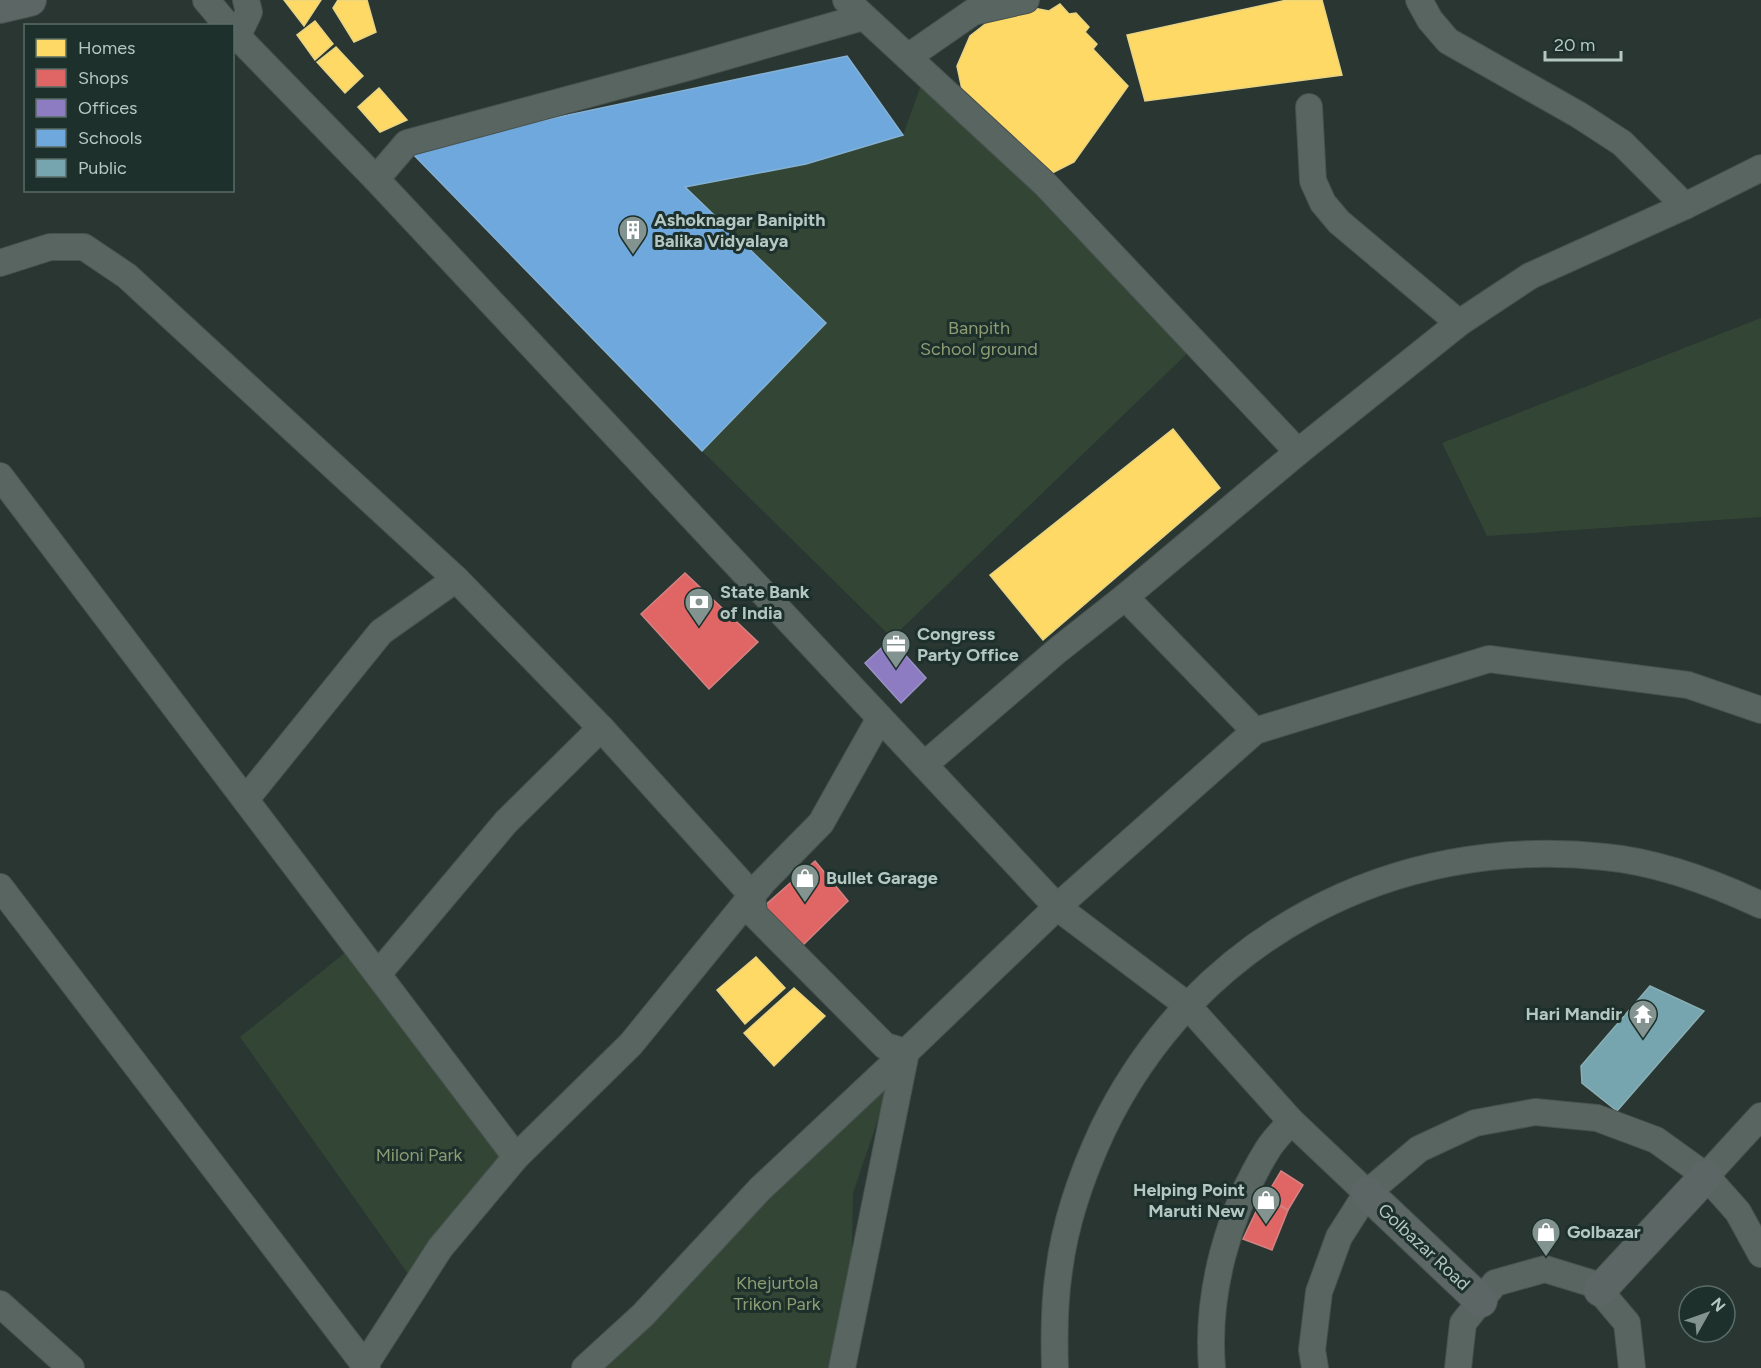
<svg xmlns="http://www.w3.org/2000/svg" width="1761" height="1368" font-family="Figtree,sans-serif">
	<style>
		.green { fill: #334635 }
		.homes { fill: #ffd966; stroke: #e8d482; stroke-width: 1.5 }
		.shops { fill: #e06666; stroke: #d38382; stroke-width: 1.5 }
		.offices { fill: #8e7cc3; stroke: #9992c3; stroke-width: 1.5 }
		.schools { fill: #6fa8dc; stroke: #84b1d4; stroke-width: 1.5 }
		.public { fill: #76a5af; stroke: #89afb5; stroke-width: 1.5 }
		.lines { fill: none; stroke-linecap: round; stroke-linejoin: round }
		.minor-casing { stroke: #48514e; stroke-width: 28 }
		.major-casing { stroke: #47534f; stroke-width: 34 }
		.minor { stroke: #596560; stroke-width: 26 }
		.major { stroke: #5c6664; stroke-width: 32 }
		.labels { text-anchor: middle; dominant-baseline: central; stroke-width: 6; stroke-linejoin: round; paint-order: stroke }
		.poi-label { font-size: 18px; font-weight: bold; fill: #b4c7c2; stroke: #1d302b; text-anchor: start }
		.park-label { font-size: 18px; fill: #8e9c73; stroke: #1d302b }
		.street-label { font-size: 18px; fill: #b4c7c2; stroke: #1d302b }
	</style>
	<rect width="100%" height="100%" fill="#293632"/>
	<g class="green">
		<polygon points="925,74 1197,344 892,638 702,451 826,323 685,187 806,164 903,135"/>
		<polygon points="1761,318 1761,517 1487,536 1442,443"/>
		<polygon points="356,944 516,1157 416,1285 240,1037"/>
		<polygon points="892,1078 853,1193 849,1368 599,1368 729,1236"/>
	</g>
	<g class="homes">
		<polygon points="284,0 321,0 304,26"/>
		<polygon points="338,0 367,0 376,32 354,42 333,8"/>
		<polygon points="1287,0 1322,0 1342,75 1145,101 1127,35"/>
		<polygon points="1060,4 1069,14 1076,13 1089,27 1085,32 1097,44 1093,49 1128,86 1074,162 1052,173 963,94 957,66 970,36 997,15 1023,6 1049,11"/>
		<polygon points="315,21 333,44 315,60 297,35"/>
		<polygon points="336,47 363,76 345,93 317,62"/>
		<polygon points="379,88 407,120 380,132 358,107"/>
		<polygon points="1173,429 1220,488 1043,640 990,575"/>
		<polygon points="756,957 785,988 745,1024 717,990"/>
		<polygon points="794,988 825,1016 774,1066 744,1033"/>
	</g>
	<g class="shops">
		<polygon points="685,573 758,642 709,689 641,614"/>
		<polygon points="815,861 848,901 799,949 762,908"/>
		<polygon points="1281,1171 1303,1185 1288,1210 1266,1196"/>
		<polygon points="1267,1200 1288,1210 1272,1250 1243,1239 1260,1203"/>
	</g>
	<polygon class="offices" points="888,642 899,648 926,678 901,703 865,663"/>
	<polygon class="schools" points="847,56 903,135 806,164 685,187 826,323 702,451 408,149"/>
	<polygon class="public" points="1650,986 1704,1011 1617,1111 1582,1083 1581,1066"/>
	<g class="lines">
		<g class="minor-casing">
			<g id="minor">
				<polyline points="206,0 228,26"/>
				<polyline points="846,0 1046,185 1298,452"/>
				<polyline points="1419,0 1430,20 1448,41 1579,115 1622,143 1685,206"/>
				<polyline points="232,31 376,179 1057,907 1187,1005 1291,1121 1367,1193"/>
				<polyline points="237,37 249,12 246,0"/>
				<polyline points="908,57 973,12 1026,0"/>
				<polyline points="1309,107 1313,181 1323,203 1339,222 1459,323"/>
				<polyline points="376,179 407,143 689,67 863,17"/>
				<polyline points="0,263 50,247 84,247 127,276 456,579 381,632 246,799"/>
				<polyline points="0,476 516,1157"/>
				<polyline points="456,579 601,728 752,895 754,914 885,1046 906,1052"/>
				<polyline points="1125,597 1255,731"/>
				<polyline points="924,765 1058,650 1125,597 1298,452 1459,323 1530,276 1685,206 1761,168"/>
				<polyline points="0,887 367,1368"/>
				<polyline points="378,974 506,822 601,728"/>
				<polyline points="1706,1176 1761,1116"/>
				<polyline points="0,1304 71,1368"/>
				<polyline points="363,1368 440,1248 516,1157 631,1044 763,882 821,823 880,718"/>
				<polyline points="585,1368 643,1315 760,1189 906,1052"/>
				<polyline points="842,1368 906,1052 1057,907 1255,731 1489,659 1688,685 1761,710"/>
				<path d="M1055 1368C1054 1336 1054 1303 1059 1271 1065 1222 1082 1174 1103 1129 1196 937 1394 834 1605 857 1659 862 1712 882 1761 905"/>
				<path d="M1212 1368C1206 1293 1228 1213 1268 1149 1274 1139 1284 1130 1291 1121"/>
				<polyline points="1315,1368 1312,1350 1319,1292 1339,1237 1367,1193 1419,1149 1475,1123 1535,1112 1597,1118 1656,1140 1706,1176 1738,1212 1761,1254"/>
				<polyline points="1458,1368 1463,1323 1495,1283 1545,1269 1594,1284 1627,1323 1632,1368"/>
			</g>
		</g>
		<g class="major-casing">
			<g id="major">
				<polyline points="0,7 30,0"/>
				<polyline points="1367,1193 1481,1301"/>
				<polyline points="1600,1290 1706,1176"/>
			</g>
		</g>
		<use href="#minor" class="minor"/>
		<use href="#major" class="major"/>
	</g>
	<defs>
		<g id="building-pin" transform="scale(1.5)"><path d="M0 17L-7.5 6A9.5 9.5 0 1 1 7.5 6Z" fill="#839490" stroke="#1d302b"/><path d="M-4-6H4V6H1V3H-1V6H-4ZM-2.5-4.3h1.7v1.8h-1.7ZM.8-4.3h1.7v1.8H.8ZM-2.5-1h1.7V.8h-1.7ZM.8-1h1.7V.8H.8Z" fill="#fff"/></g>
		<g id="bank-pin" transform="scale(1.5)"><path d="M0 17L-7.5 6A9.5 9.5 0 1 1 7.5 6Z" fill="#839490" stroke="#1d302b"/><path d="M-6-4H6V4H-6ZM0-2.3a2.3 2.3 0 1 0 0 4.6a2.3 2.3 0 1 0 0-4.6Z" fill="#fff"/></g>
		<g id="office-pin" transform="scale(1.5)"><path d="M0 17L-7.5 6A9.5 9.5 0 1 1 7.5 6Z" fill="#839490" stroke="#1d302b"/><path d="M-6-3h4V-5.5h4V-3h4V5H-6ZM-1-4.5V-3h2v-1.5ZM-6 0V1H6V0Z" fill="#fff"/></g>
		<g id="shop-pin" transform="scale(1.5)"><path d="M0 17L-7.5 6A9.5 9.5 0 1 1 7.5 6Z" fill="#839490" stroke="#1d302b"/><path d="M-5-2.5h2.3a2.7 3.5 0 0 1 5.4 0H5L5.5 6h-11ZM-1.5-2.5h3a1.5 2.3 0 0 0-3 0Z" fill="#fff"/></g>
		<g id="temple-pin" transform="scale(1.5)"><path d="M0 17L-7.5 6A9.5 9.5 0 1 1 7.5 6Z" fill="#839490" stroke="#1d302b"/><path d="M0-6L5-2H3V0L6.5 2.5H4V6H1.5V3h-3V6H-4V2.5H-6.5L-3 0V-2H-5Z" fill="#fff"/></g>
	</defs>
	<g fill-rule="evenodd">
		<use href="#building-pin" x="633" y="230"/>
		<use href="#bank-pin" x="699" y="602"/>
		<use href="#office-pin" x="896" y="644"/>
		<use href="#shop-pin" x="805" y="878"/>
		<use href="#temple-pin" x="1643" y="1014"/>
		<use href="#shop-pin" x="1266" y="1200"/>
		<use href="#shop-pin" x="1546" y="1232"/>
	</g>
	<g class="labels">
		<g class="poi-label">
			<text x="654" y="220">Ashoknagar Banipith<tspan x="654" dy="21">Balika Vidyalaya</tspan></text>
			<text x="720" y="592">State Bank<tspan x="720" dy="21">of India</tspan></text>
			<text x="917" y="634">Congress<tspan x="917" dy="21">Party Office</tspan></text>
			<text x="826" y="878">Bullet Garage</text>
			<text x="1622" y="1014" text-anchor="end">Hari Mandir</text>
			<text x="1245" y="1190" text-anchor="end">Helping Point<tspan x="1245" dy="21">Maruti New</tspan></text>
			<text x="1567" y="1232">Golbazar</text>
		</g>
		<g class="park-label">
			<text x="979" y="328">Banpith<tspan x="979" dy="21">School ground</tspan></text>
			<text x="419" y="1155">Miloni Park</text>
			<text x="777" y="1283">Khejurtola<tspan x="777" dy="21">Trikon Park</tspan></text>
		</g>
		<g class="street-label">
			<text transform="translate(1424 1247) rotate(43)">Golbazar Road</text>
		</g>
	</g>
	<rect x="24" y="24" width="210" height="168" fill="#1d302b" stroke="#596c67" stroke-width="1.5"/>
	<rect x="36" y="39" width="30" height="18" fill="#ffd966" stroke="#596c67" stroke-width="1.5"/>
	<text x="78" y="54" font-size="18" fill="#b4c7c2">Homes</text>
	<rect x="36" y="69" width="30" height="18" fill="#e06666" stroke="#596c67" stroke-width="1.5"/>
	<text x="78" y="84" font-size="18" fill="#b4c7c2">Shops</text>
	<rect x="36" y="99" width="30" height="18" fill="#8e7cc3" stroke="#596c67" stroke-width="1.5"/>
	<text x="78" y="114" font-size="18" fill="#b4c7c2">Offices</text>
	<rect x="36" y="129" width="30" height="18" fill="#6fa8dc" stroke="#596c67" stroke-width="1.5"/>
	<text x="78" y="144" font-size="18" fill="#b4c7c2">Schools</text>
	<rect x="36" y="159" width="30" height="18" fill="#76a5af" stroke="#596c67" stroke-width="1.5"/>
	<text x="78" y="174" font-size="18" fill="#b4c7c2">Public</text>
	<g transform="translate(1707 1314) rotate(50)"><circle r="28" fill="#1d302b" stroke="#596c67" stroke-width="1.5"/>
	<path d="M0-4.5L10 22L0 15L-10 22Z" fill="#839490"/>
	<text y="-9" font-size="16" font-weight="bold" text-anchor="middle" fill="#b4c7c2">N</text>
	</g>
	<path d="M1545 51v9h76v-9" fill="none" stroke="#b4c7c2" stroke-width="3"/>
	<text x="1554" y="51" font-size="18" fill="#b4c7c2" stroke="#1d302b" stroke-width="4.5" paint-order="stroke">20 m</text>
</svg>
